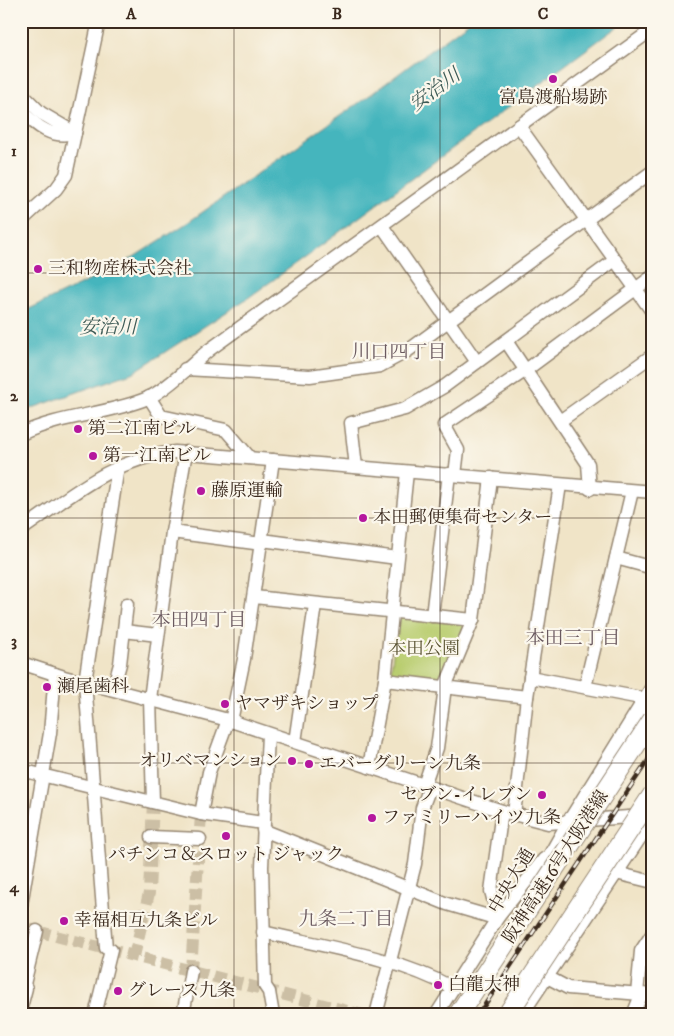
<svg xmlns="http://www.w3.org/2000/svg" width="674" height="1036" font-family="'IM FELL DW Pica','Noto Serif JP',serif">
	<style>
		.green { fill: #b9cd70; stroke: #7a7c47 }
		.water { fill: #45b5bd; stroke: #40706e }
		.lines { fill: none; stroke-linecap: round; stroke-linejoin: round }
		.minor-tunnel { stroke: #ccbfa5; stroke-width: 12; stroke-dasharray: 12 6; stroke-linecap: butt }
		.minor-casing { stroke: #968772; stroke-width: 15 }
		.major-casing { stroke: #968772; stroke-width: 19 }
		.highway-casing { stroke: #968772; stroke-width: 21 }
		.minor { stroke: #fff; stroke-width: 12 }
		.major { stroke: #fff; stroke-width: 16 }
		.highway { stroke: #fff; stroke-width: 19 }
		.rail-casing { stroke: #3b2a1e; stroke-width: 4.5 }
		.rail { stroke: #fbf7ec; stroke-width: 2.5; stroke-dasharray: 8; stroke-linecap: butt }
		.highway-bridge-casing { stroke: #968772; stroke-width: 21; stroke-linecap: butt }
		.highway-bridge { stroke: #fff; stroke-width: 19 }
		.grid { fill: none; stroke: #3b2a1e; stroke-width: 1; stroke-opacity: 0.55 }
		.poi-dot { fill: #b5179e; stroke: #fbf7ec; stroke-width: 2 }
		.labels { text-anchor: middle; dominant-baseline: central; stroke-width: 4.5; stroke-linejoin: round; paint-order: stroke }
		.poi-label { font-size: 18px; fill: #3b2a1e; stroke: #fbf7ec; text-anchor: start }
		.park-label { font-size: 18px; fill: #5a5332; stroke: #fbf7ec }
		.street-label { font-size: 18px; fill: #3b2a1e; stroke: #fbf7ec }
		.water-label { font-size: 19px; font-style: italic; fill: #3e5b56; stroke: #fbf7ec }
		.neighbourhood-label { font-size: 19px; fill: #6a595f; stroke: #fbf7ec }
		.neatline { fill: none; stroke: #3b2a1e; stroke-width: 2 }
		.grid-label { font-size: 16px; text-anchor: middle; font-weight: bold; fill: #3b2a1e }
	</style>
	<rect width="100%" height="100%" fill="#fbf7ec"/>
	<filter id="ink" filterUnits="userSpaceOnUse"><feTurbulence type="fractalNoise" baseFrequency=".02" numOctaves="2"/><feDisplacementMap in="SourceGraphic" scale="10" xChannelSelector="R" yChannelSelector="G"/><feConvolveMatrix kernelMatrix="1 2 1 2 8 2 1 2 1" color-interpolation-filters="sRGB"/></filter>
	<filter id="wash" filterUnits="userSpaceOnUse"><feTurbulence type="fractalNoise" baseFrequency=".0096" numOctaves="4" result="noise"/><feDisplacementMap in="SourceGraphic" scale="20" xChannelSelector="R" yChannelSelector="G"/><feGaussianBlur stdDeviation="1.12" result="paint"/><feColorMatrix in="noise" values="0 0 0 0 0 0 0 0 0 0 0 0 0 0 0 0 0 1.4 0 .05"/><feComposite in="paint" operator="in"/></filter>
	<g filter="url(#wash)">
		<rect width="100%" height="100%" fill="#f0e4c7"/>
		<polygon class="green" points="398,615 461,622 464,627 444,678 439,681 394,674 391,670"/>
		<polygon class="water" points="470,21 625,21 315,250 248,298 159,356 134,372 21,412 21,310 29,309 118,267 187,223 370,95"/>
	</g>
	<g filter="url(#ink)">
		<g class="lines">
			<g class="minor-tunnel">
				<polyline points="21,927 363,1015"/>
				<polyline points="134,956 149,893 153,802"/>
				<polyline points="191,971 201,814"/>
			</g>
			<g class="minor-casing">
				<g id="minor">
					<polyline points="21,93 41,113 75,133"/>
					<path d="M21 110C37 127 52 139 75 133"/>
					<polyline points="519,126 653,313"/>
					<polyline points="21,221 56,189 66,175 99,21"/>
					<polyline points="382,226 477,362"/>
					<polyline points="506,341 588,464 590,489"/>
					<polyline points="185,369 310,376 380,366 406,352 653,171"/>
					<polyline points="149,397 161,416 226,430 250,458"/>
					<polyline points="560,421 653,355"/>
					<path d="M21 434C61 415 107 415 148 398 166 390 193 363 209 350L653 29"/>
					<polyline points="356,467 351,423 405,409 445,386 615,260"/>
					<polyline points="455,475 458,450 444,425 526,370 653,276"/>
					<path d="M21 530C71 496 113 458 175 452L653 492"/>
					<polyline points="172,532 262,544"/>
					<polyline points="262,540 397,558"/>
					<polyline points="616,558 653,568"/>
					<polyline points="254,597 473,620"/>
					<polyline points="432,616 449,474"/>
					<polyline points="124,631 158,635"/>
					<polyline points="21,663 64,677 228,720 502,811 548,823 642,816"/>
					<polyline points="530,677 646,699"/>
					<polyline points="385,680 527,697"/>
					<polyline points="585,687 632,491"/>
					<polyline points="113,689 120,664 127,604"/>
					<polyline points="231,721 244,659 273,460"/>
					<polyline points="268,734 262,867 265,986 269,992 273,1015"/>
					<polyline points="295,742 315,605"/>
					<polyline points="369,767 385,680 407,472"/>
					<polyline points="21,770 201,814 263,823"/>
					<polyline points="424,785 437,748 445,687 473,620 491,478"/>
					<polyline points="153,802 150,699 172,532 186,452"/>
					<polyline points="201,814 209,772 228,720"/>
					<polyline points="514,815 527,697 560,485"/>
					<polyline points="263,830 447,904 488,916 498,917 491,891 502,811"/>
					<polyline points="151,837 200,839"/>
					<polyline points="620,874 653,882"/>
					<polyline points="21,905 50,733 55,674"/>
					<path d="M263 932C326 947 396 957 453 988"/>
					<polyline points="106,948 85,682 118,466"/>
					<polyline points="551,979 568,988 653,995"/>
					<polyline points="637,994 641,951 653,933"/>
					<polyline points="21,1007 26,988 24,984 37,931"/>
					<polyline points="95,1015 111,950"/>
					<polyline points="183,1015 191,971"/>
					<polyline points="376,1015 415,864 422,808 430,787"/>
					<polyline points="436,1015 498,917 544,859"/>
					<polyline points="633,1015 641,995"/>
				</g>
			</g>
			<g class="major-casing">
				<g id="major">
					<polyline points="539,878 570,823 653,689"/>
					<polyline points="519,1015 653,815"/>
				</g>
			</g>
			<g class="highway-casing">
				<g id="highway">
					<polyline points="652,815 653,811"/>
					<polyline points="570,823 596,802"/>
				</g>
			</g>
			<use href="#minor" class="minor"/>
			<use href="#major" class="major"/>
			<use href="#highway" class="highway"/>
			<g class="rail-casing">
				<polyline id="rail" points="478,1015 653,753"/>
			</g>
			<use href="#rail" class="rail"/>
			<g class="highway-bridge-casing">
				<g id="highway-bridge">
					<polyline points="458,1015 653,719"/>
					<polyline points="507,1015 653,794"/>
				</g>
			</g>
			<use href="#highway-bridge" class="highway-bridge"/>
		</g>
	</g>
	<path class="grid" d="M234 21V1015M440 21V1015M21 273H653M21 518H653M21 763H653"/>
	<g class="poi-dot">
		<circle cx="553" cy="79" r="5"/>
		<circle cx="38" cy="269" r="5"/>
		<circle cx="78" cy="429" r="5"/>
		<circle cx="93" cy="456" r="5"/>
		<circle cx="201" cy="491" r="5"/>
		<circle cx="363" cy="518" r="5"/>
		<circle cx="47" cy="687" r="5"/>
		<circle cx="225" cy="704" r="5"/>
		<circle cx="292" cy="761" r="5"/>
		<circle cx="309" cy="764" r="5"/>
		<circle cx="542" cy="795" r="5"/>
		<circle cx="372" cy="818" r="5"/>
		<circle cx="226" cy="836" r="5"/>
		<circle cx="64" cy="921" r="5"/>
		<circle cx="438" cy="985" r="5"/>
		<circle cx="118" cy="991" r="5"/>
	</g>
	<g class="labels">
		<g class="poi-label">
			<text x="553" y="98" text-anchor="middle">富島渡船場跡</text>
			<text x="48" y="269">三和物産株式会社</text>
			<text x="88" y="429">第二江南ビル</text>
			<text x="103" y="456">第一江南ビル</text>
			<text x="211" y="491">藤原運輸</text>
			<text x="373" y="518">本田郵便集荷センター</text>
			<text x="57" y="687">瀬尾歯科</text>
			<text x="235" y="704">ヤマザキショップ</text>
			<text x="282" y="761" text-anchor="end">オリベマンション</text>
			<text x="319" y="764">エバーグリーン九条</text>
			<text x="532" y="795" text-anchor="end">セブン-イレブン</text>
			<text x="382" y="818">ファミリーハイツ九条</text>
			<text x="226" y="855" text-anchor="middle">パチンコ＆スロット ジャック</text>
			<text x="74" y="921">幸福相互九条ビル</text>
			<text x="448" y="985">白龍大神</text>
			<text x="128" y="991">グレース九条</text>
		</g>
		<g class="park-label">
			<text x="424" y="649">本田公園</text>
		</g>
		<g class="street-label">
			<text transform="translate(556 867) rotate(-57)">阪神高速16号大阪港線</text>
			<text transform="translate(512 881) rotate(-59)">中央大通</text>
		</g>
		<g class="water-label">
			<text transform="translate(435 90) rotate(-36)">安治川</text>
			<text x="108" y="327">安治川</text>
		</g>
		<g class="neighbourhood-label">
			<text x="399" y="352">川口四丁目</text>
			<text x="199" y="620">本田四丁目</text>
			<text x="573" y="638">本田三丁目</text>
			<text x="346" y="919">九条二丁目</text>
		</g>
	</g>
	<rect width="674" height="1036" fill="none" stroke="#fbf7ec" stroke-width="55"/>
	<rect x="28" y="28" width="618" height="980" class="neatline"/>
	<g class="grid-label">
		<text x="131" y="19">A</text>
		<text x="337" y="19">B</text>
		<text x="543" y="19">C</text>
		<text x="14" y="156">1</text>
		<text x="14" y="401">2</text>
		<text x="14" y="646">3</text>
		<text x="14" y="892">4</text>
	</g>
</svg>
